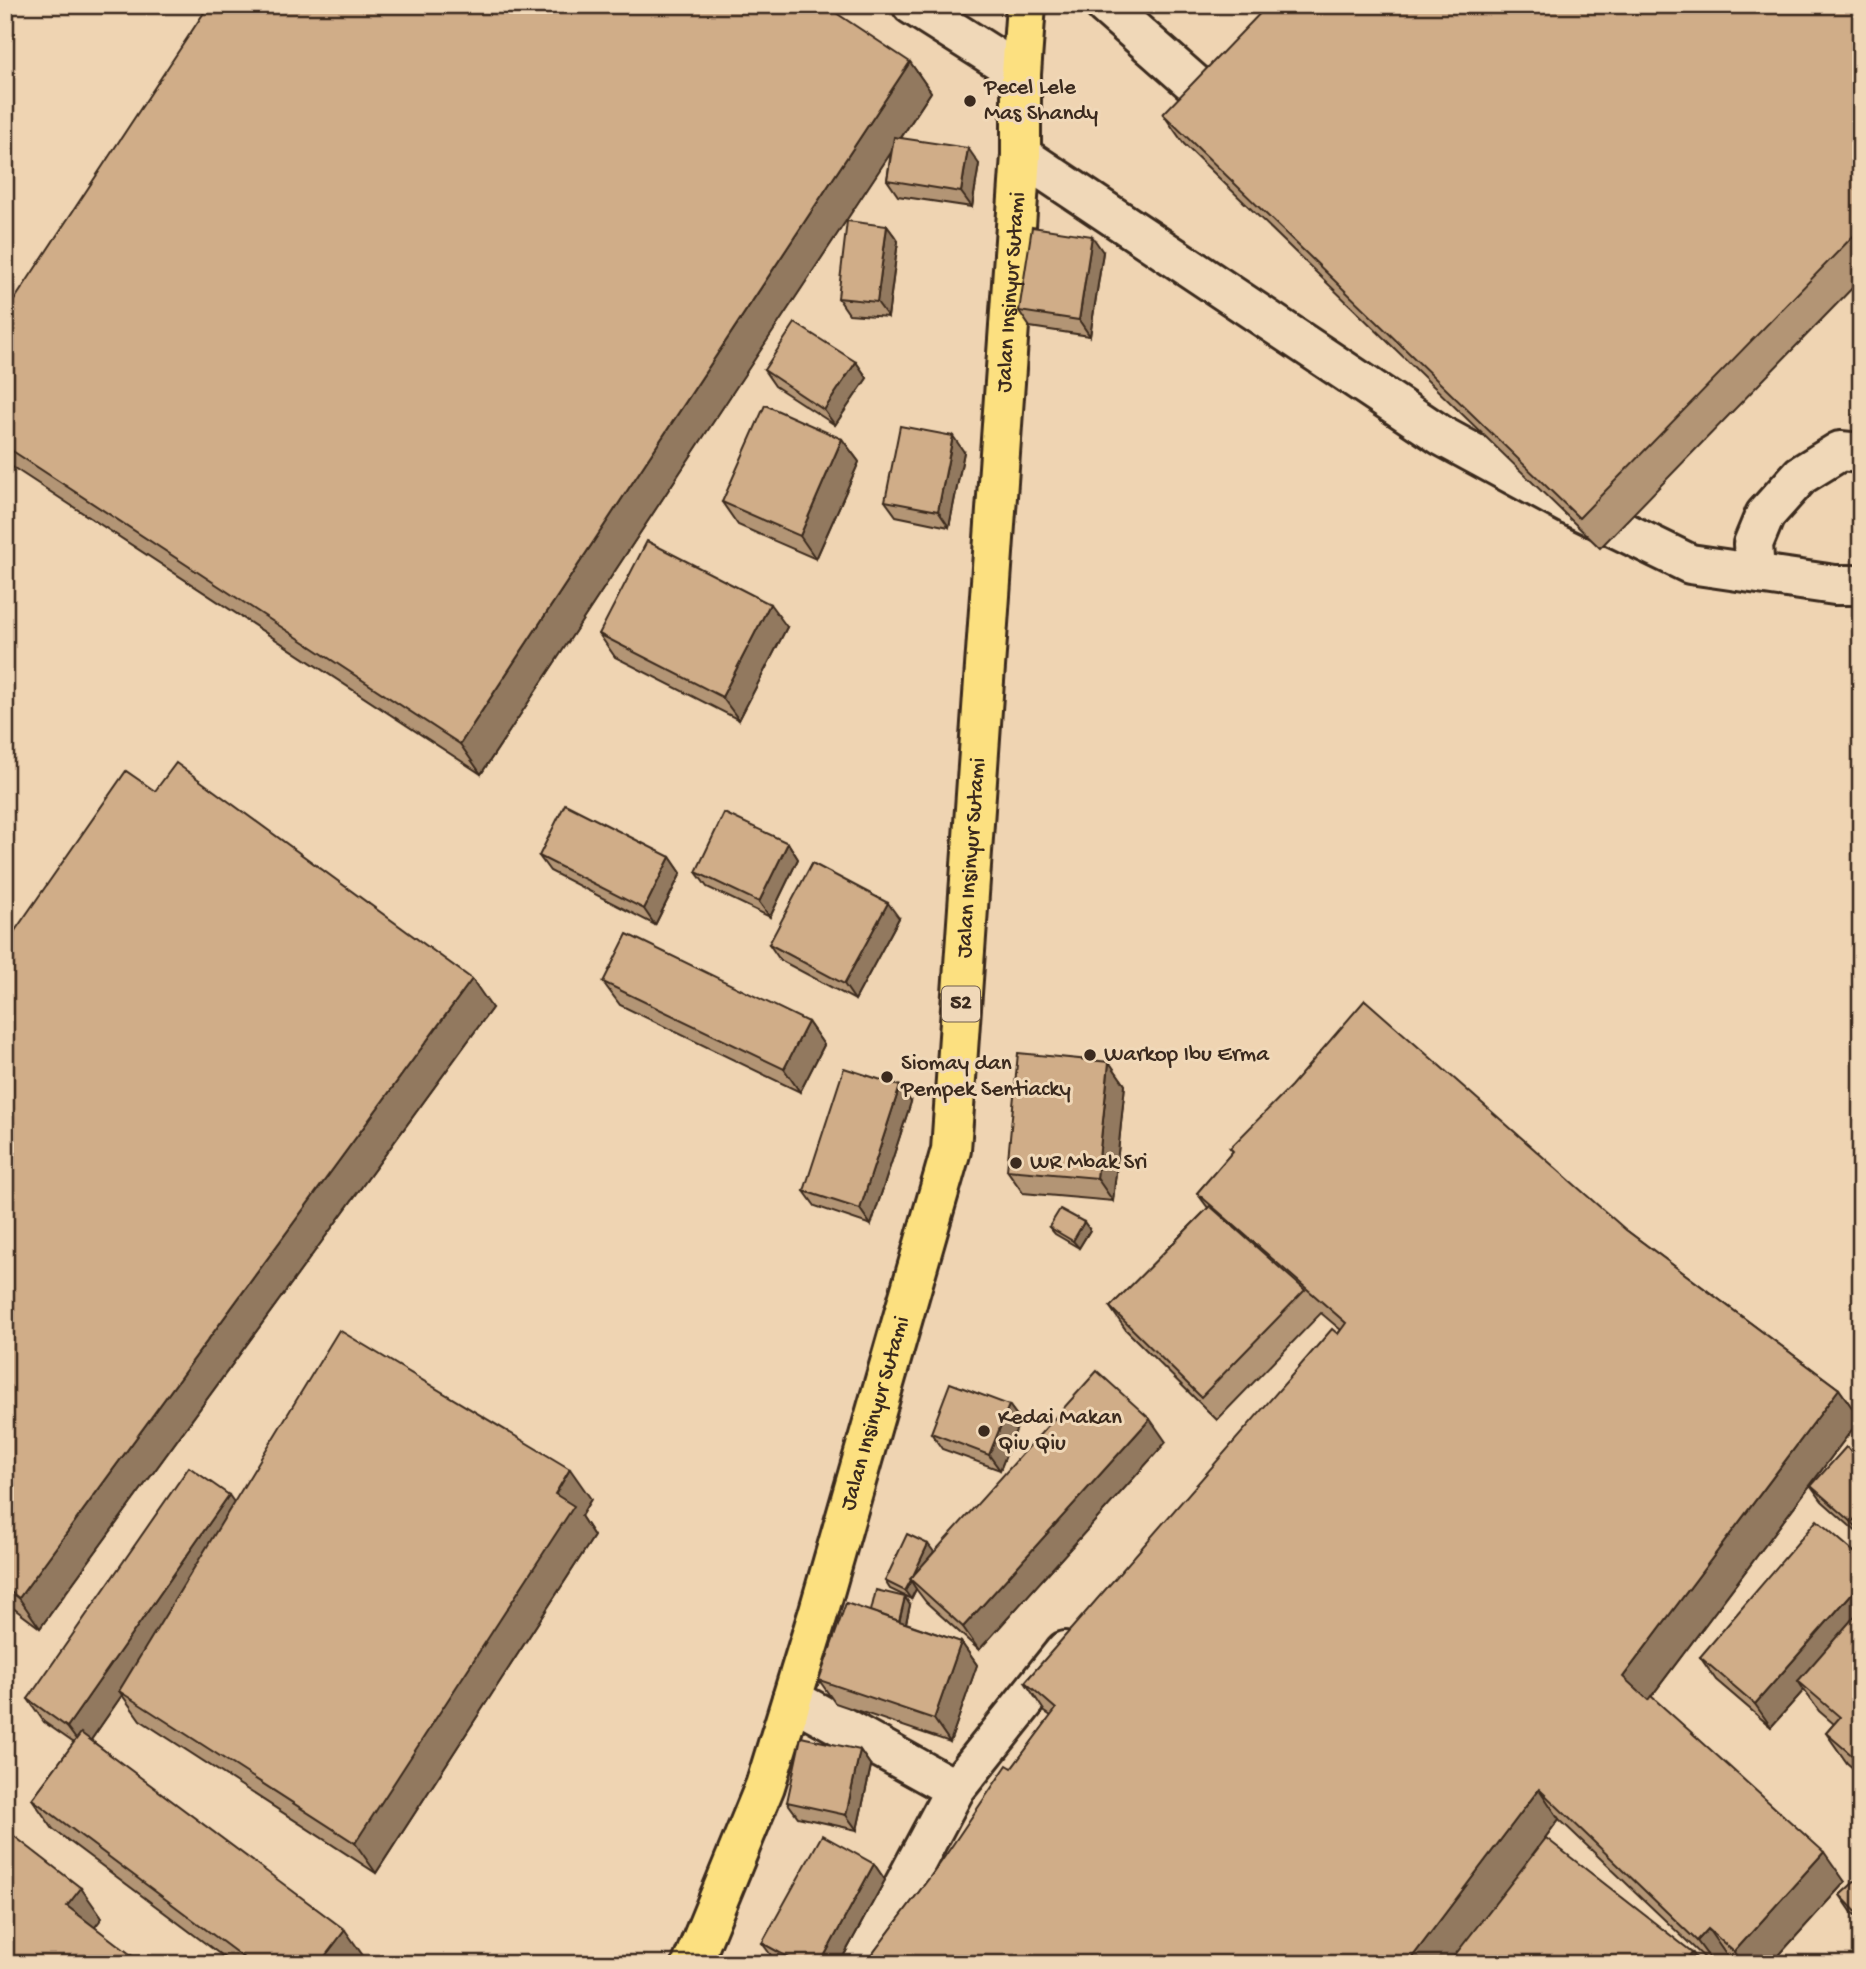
<svg xmlns="http://www.w3.org/2000/svg" width="1866" height="1969" font-family="'Gochi Hand',sans-serif">
	<style>
		.lines { fill: none; stroke-linecap: round; stroke-linejoin: round }
		.minor-casing { stroke: #3b2a1e; stroke-width: 44 }
		.highway-casing { stroke: #3b2a1e; stroke-width: 44 }
		.minor { stroke: #f0d8b8; stroke-width: 38 }
		.highway { stroke: #fce080; stroke-width: 38 }
		.wall { fill: #b39575; stroke: #3b2a1e; stroke-width: 2 }
		.shaded-wall { fill: #92795f; stroke: #3b2a1e; stroke-width: 2 }
		.building { fill: #d0ad88; stroke: #3b2a1e; stroke-width: 2 }
		.poi-dot { fill: #3b2a1e; stroke: #f0d8b8; stroke-width: 2.5 }
		.labels { text-anchor: middle; dominant-baseline: central; stroke-width: 6; stroke-linejoin: round; paint-order: stroke }
		.shield { fill: #f0d8b8; stroke: #715e4c; stroke-width: 2 }
		.shield-label { font-size: 21px; font-weight: bold; fill: #3b2a1e }
		.poi-label { font-size: 23px; fill: #3b2a1e; stroke: #f0d8b8; text-anchor: start }
		.street-label { font-size: 23px; fill: #3b2a1e; stroke: #f0d8b8 }
	</style>
	<rect width="100%" height="100%" fill="#efd4b2"/>
	<filter id="ink" filterUnits="userSpaceOnUse"><feTurbulence type="fractalNoise" baseFrequency=".0143" numOctaves="2"/><feDisplacementMap in="SourceGraphic" scale="14" xChannelSelector="R" yChannelSelector="G"/><feConvolveMatrix kernelMatrix="1 2 1 2 8 2 1 2 1" color-interpolation-filters="sRGB"/></filter>
	<g filter="url(#ink)">
		<g class="lines">
			<g class="minor-casing">
				<g id="minor">
					<polyline points="912,5 1021,74"/>
					<polyline points="1105,5 1208,96 1230,120"/>
					<polyline points="1021,155 1442,436 1571,506 1690,564 1835,585 1861,585"/>
					<polyline points="1755,573 1753,544 1765,515 1801,475 1840,451 1861,453"/>
					<polyline points="792,1699 955,1789 862,1964"/>
					<polyline points="955,1789 1065,1651"/>
				</g>
			</g>
			<g class="highway-casing">
				<g id="highway">
					<path id="s1" d="M692 1964 765 1786 818 1614 951 1150 1021 155V74L1026 5"/>
				</g>
			</g>
			<use href="#minor" class="minor"/>
			<use href="#highway" class="highway"/>
		</g>
		<g class="wall">
			<polygon points="1861,5 1861,279 1600,548 1184,144 1163,114"/>
			<polygon points="910,62 931,92 901,138 979,164 972,207 898,196 887,180 891,152 481,774 5,462 5,314"/>
			<polygon points="887,226 898,241 888,317 849,314 838,298"/>
			<polygon points="1103,252 1090,336 1030,327 1019,311"/>
			<polygon points="856,362 867,378 835,425 775,386 764,370"/>
			<polygon points="842,439 859,462 816,559 738,525 722,502"/>
			<polygon points="964,452 949,527 896,516 885,501"/>
			<polygon points="787,627 739,720 615,657 599,634"/>
			<polygon points="155,791 492,1008 40,1628 5,1602 5,945"/>
			<polygon points="788,843 798,859 770,917 707,887 696,872"/>
			<polygon points="539,856 670,857 681,873 655,925 550,871"/>
			<polygon points="899,918 855,1000 780,960 769,944"/>
			<polygon points="603,982 808,1022 824,1045 800,1092 620,1005"/>
			<polygon points="1109,1062 1125,1085 1113,1201 1023,1193 1007,1170"/>
			<polygon points="911,1102 871,1225 815,1206 804,1191"/>
			<polygon points="1230,1148 1626,1230 1839,1389 1860,1419 1651,1697 1845,1882 1771,1964 1735,1964 1729,1959 1725,1964 1711,1964 1559,1819 1512,1883 1692,1952 1700,1964 865,1964 1051,1716 1045,1712 1025,1682 1341,1330 1321,1313 1217,1420 1126,1330 1110,1307 1208,1208 1197,1193 1233,1152"/>
			<polygon points="1084,1222 1090,1230 1079,1248 1055,1234 1049,1227"/>
			<polygon points="1009,1405 1020,1420 1000,1470 942,1449 931,1433"/>
			<polygon points="1166,1442 979,1650 926,1602 916,1589 911,1599 890,1589 885,1581"/>
			<polygon points="1861,1460 1861,1536 1822,1501 1811,1486"/>
			<polygon points="591,1499 581,1516 594,1536 376,1873 140,1720 122,1695 91,1740 366,1960 362,1964 233,1964 53,1829 32,1799 74,1743 44,1722 28,1699 234,1502"/>
			<polygon points="1861,1558 1861,1775 1847,1763 1826,1733 1834,1724 1819,1711 1804,1690 1771,1727 1716,1680 1700,1657"/>
			<polygon points="910,1605 906,1623 961,1642 977,1665 950,1742 835,1703 819,1680"/>
			<polygon points="860,1750 871,1766 857,1830 798,1817 787,1802"/>
			<polygon points="874,1864 885,1880 839,1964 783,1964 773,1958 762,1943"/>
			<polygon points="1861,1876 1861,1921 1851,1911 1840,1895"/>
		</g>
		<g class="shaded-wall">
			<polygon points="910,62 931,92 481,774 460,744"/>
			<polygon points="968,148 979,164 972,207 961,192"/>
			<polygon points="887,226 898,241 888,317 877,302"/>
			<polygon points="1092,236 1103,252 1090,336 1079,320"/>
			<polygon points="856,362 867,378 835,425 824,410"/>
			<polygon points="953,436 964,452 949,527 938,511"/>
			<polygon points="842,439 859,462 816,559 800,536"/>
			<polygon points="770,604 787,627 739,720 722,697"/>
			<polygon points="788,843 798,859 770,917 759,902"/>
			<polygon points="670,857 681,873 655,925 644,909"/>
			<polygon points="888,903 899,918 855,1000 844,984"/>
			<polygon points="472,979 492,1008 40,1628 19,1598"/>
			<polygon points="808,1022 824,1045 800,1092 784,1069"/>
			<polygon points="1109,1062 1125,1085 1113,1201 1097,1178"/>
			<polygon points="900,1086 911,1102 871,1225 860,1209"/>
			<polygon points="1084,1222 1090,1230 1079,1248 1073,1241"/>
			<polygon points="1839,1389 1860,1419 1644,1706 1623,1677"/>
			<polygon points="1009,1405 1020,1420 1000,1470 989,1455"/>
			<polygon points="1150,1419 1166,1442 979,1650 963,1627"/>
			<polygon points="570,1469 591,1499 581,1516 594,1536 376,1873 355,1843"/>
			<polygon points="229,1495 245,1518 119,1691 122,1695 84,1750 67,1727"/>
			<polygon points="1861,1512 1861,1535 1852,1522"/>
			<polygon points="928,1544 934,1552 911,1580"/>
			<polygon points="911,1581 916,1589 911,1599 905,1591"/>
			<polygon points="1861,1583 1861,1624 1798,1681 1804,1690 1771,1727 1755,1704"/>
			<polygon points="905,1597 910,1605 904,1631 899,1623"/>
			<polygon points="961,1642 977,1665 950,1742 934,1719"/>
			<polygon points="860,1750 871,1766 857,1830 846,1815"/>
			<polygon points="1539,1789 1559,1819 1451,1964 1407,1964"/>
			<polygon points="1824,1852 1845,1882 1771,1964 1742,1964 1734,1952"/>
			<polygon points="874,1864 885,1880 839,1964 820,1964"/>
			<polygon points="81,1888 102,1918 88,1936 67,1906"/>
			<polygon points="1708,1929 1729,1959 1725,1964 1714,1964 1697,1941"/>
			<polygon points="345,1930 366,1960 362,1964 319,1964"/>
			<polygon points="1692,1952 1700,1964 1683,1964"/>
		</g>
		<g class="building">
			<polygon points="209,5 824,5 910,62 460,744 5,446 5,314"/>
			<polygon points="1268,5 1861,5 1861,228 1579,518 1163,114"/>
			<polygon points="894,137 968,148 961,192 887,180"/>
			<polygon points="847,221 887,226 877,302 838,298"/>
			<polygon points="1032,227 1092,236 1079,320 1019,311"/>
			<polygon points="795,323 856,362 824,410 764,370"/>
			<polygon points="765,405 842,439 800,536 722,502"/>
			<polygon points="900,426 953,436 938,511 885,501"/>
			<polygon points="647,541 770,604 722,697 599,634"/>
			<polygon points="176,763 472,979 19,1598 5,1588 5,945 126,771 155,791"/>
			<polygon points="565,804 670,857 644,909 539,856"/>
			<polygon points="724,813 788,843 759,902 696,872"/>
			<polygon points="812,863 888,903 844,984 769,944"/>
			<polygon points="627,934 808,1022 784,1069 603,982"/>
			<polygon points="1365,1000 1626,1230 1839,1389 1623,1677 1648,1700 1651,1696 1824,1852 1734,1952 1708,1929 1697,1941 1539,1789 1407,1964 865,1964 939,1865 1007,1765 1012,1768 1056,1709 1025,1682 1332,1329 1338,1334 1346,1323 1197,1193 1233,1151 1230,1148 1291,1086"/>
			<polygon points="1018,1053 1109,1062 1097,1178 1007,1170"/>
			<polygon points="844,1068 900,1086 860,1209 804,1191"/>
			<polygon points="1210,1206 1305,1290 1201,1397 1110,1307"/>
			<polygon points="1060,1209 1084,1222 1073,1241 1049,1227"/>
			<polygon points="339,1330 570,1469 555,1494 574,1506 355,1843 119,1691"/>
			<polygon points="1097,1371 1150,1419 963,1627 910,1579"/>
			<polygon points="950,1383 1009,1405 989,1455 931,1433"/>
			<polygon points="1846,1447 1861,1460 1861,1512 1852,1522 1811,1486"/>
			<polygon points="189,1467 229,1495 67,1727 28,1699"/>
			<polygon points="1817,1520 1861,1558 1861,1583 1755,1704 1700,1657"/>
			<polygon points="907,1534 928,1544 913,1576 910,1579 911,1580 905,1591 885,1581"/>
			<polygon points="876,1590 905,1597 899,1621 871,1611"/>
			<polygon points="846,1603 961,1642 934,1719 819,1680"/>
			<polygon points="1861,1609 1861,1763 1826,1733 1840,1717 1798,1681"/>
			<polygon points="81,1733 345,1930 319,1964 252,1964 32,1799"/>
			<polygon points="801,1737 860,1750 846,1815 787,1802"/>
			<polygon points="5,1829 81,1888 67,1906 143,1964 5,1964"/>
			<polygon points="822,1835 874,1864 820,1964 800,1964 762,1943"/>
			<polygon points="1546,1838 1692,1952 1683,1964 1448,1964"/>
			<polygon points="1861,1876 1861,1917 1840,1895"/>
		</g>
	</g>
	<g class="poi-dot">
		<circle cx="970" cy="101" r="7"/>
		<circle cx="1090" cy="1055" r="7"/>
		<circle cx="887" cy="1077" r="7"/>
		<circle cx="1016" cy="1163" r="7"/>
		<circle cx="984" cy="1431" r="7"/>
	</g>
	<g class="labels">
		<rect class="shield" x="942" y="986.5" width="38" height="35" rx="5"/>
		<g class="shield-label">
			<text x="961" y="1004">52</text>
		</g>
		<g class="poi-label">
			<text x="984" y="88">Pecel Lele<tspan x="984" dy="26">Mas Shandy</tspan></text>
			<text x="1104" y="1055">Warkop Ibu Erma</text>
			<text x="901" y="1064">Siomay dan<tspan x="901" dy="26">Pempek Sentiacky</tspan></text>
			<text x="1030" y="1163">WR Mbak Sri</text>
			<text x="998" y="1418">Kedai Makan<tspan x="998" dy="26">Qiu Qiu</tspan></text>
		</g>
		<g class="street-label">
			<text stroke="none"><textPath href="#s1" startOffset="1715">Jalan Insinyur Sutami</textPath></text>
			<text stroke="none"><textPath href="#s1" startOffset="1148">Jalan Insinyur Sutami</textPath></text>
			<text stroke="none"><textPath href="#s1" startOffset="581">Jalan Insinyur Sutami</textPath></text>
		</g>
	</g>
	<rect width="1866" height="1969" fill="none" stroke="#f0d8b8" stroke-width="28"/>
	<rect x="14" y="14" width="1838" height="1941" fill="none" stroke="#3b2a1e" stroke-width="2.5" filter="url(#ink)"/>
</svg>
